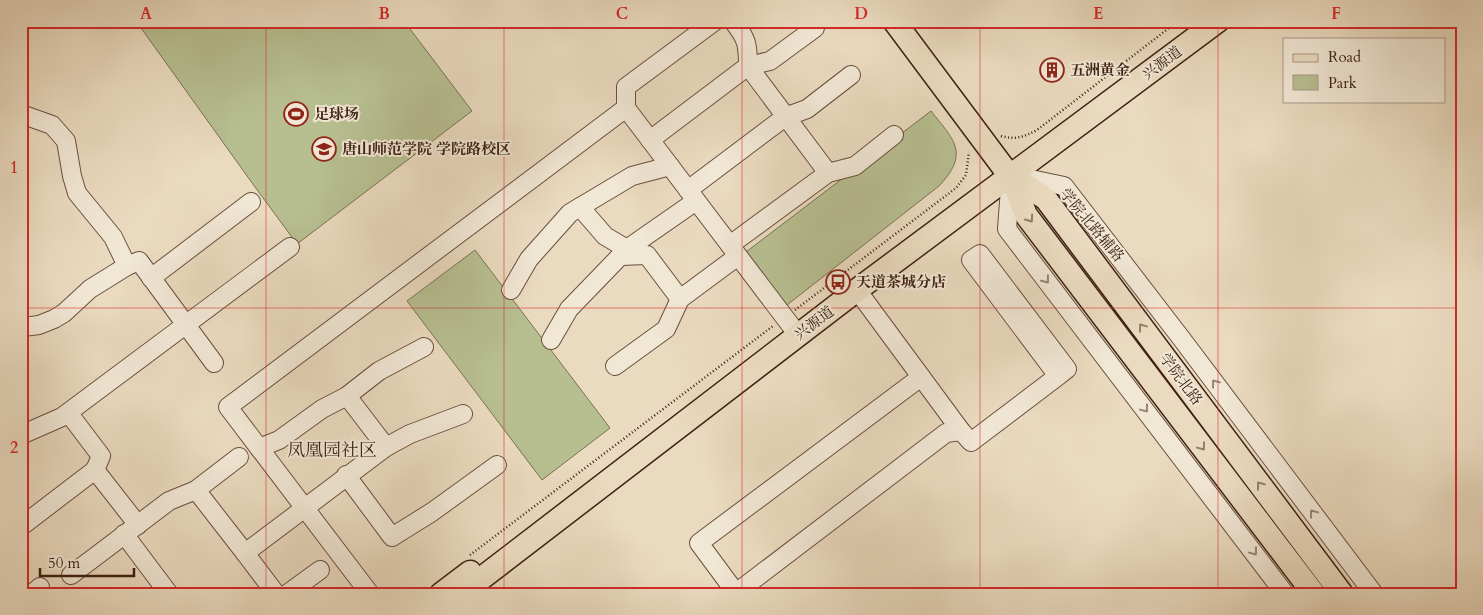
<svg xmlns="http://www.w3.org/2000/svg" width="1483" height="615" font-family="Cardo,'Noto Serif SC',serif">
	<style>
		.green { fill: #b7bf91; stroke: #7b7052 }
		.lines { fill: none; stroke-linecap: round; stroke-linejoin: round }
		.minor-casing { stroke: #6a4f3f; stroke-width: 20 }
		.major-casing { stroke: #3f2114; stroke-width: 25 }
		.path { stroke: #3f2114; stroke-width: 2.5; stroke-dasharray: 1 2.5; stroke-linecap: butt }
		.minor { stroke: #f1e7d5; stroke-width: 18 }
		.major { stroke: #eadabf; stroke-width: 22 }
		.oneway { stroke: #947e6a }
		.oneway2 { stroke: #988474 }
		.grid { fill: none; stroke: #d62828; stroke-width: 1; stroke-opacity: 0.55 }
		.labels { text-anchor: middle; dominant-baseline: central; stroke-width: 4; stroke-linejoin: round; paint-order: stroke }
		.street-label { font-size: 15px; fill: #3f2114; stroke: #f1e7d5 }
		.poi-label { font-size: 15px; font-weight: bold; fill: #3f2114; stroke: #f1e7d5; text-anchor: start }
		.quarter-label { font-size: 18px; fill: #3f2114; stroke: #f1e7d5 }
		.neatline { fill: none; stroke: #d62828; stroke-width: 2 }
		.grid-label { font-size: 16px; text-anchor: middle; font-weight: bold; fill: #d62828 }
	</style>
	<rect width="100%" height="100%" fill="#eadabf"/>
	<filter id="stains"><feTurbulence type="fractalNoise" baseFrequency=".004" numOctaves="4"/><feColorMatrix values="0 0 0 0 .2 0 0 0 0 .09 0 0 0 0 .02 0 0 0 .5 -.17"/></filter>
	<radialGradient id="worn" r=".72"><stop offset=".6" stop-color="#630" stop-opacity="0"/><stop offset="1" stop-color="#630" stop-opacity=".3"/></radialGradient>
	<g class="green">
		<polygon points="136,21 404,21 472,111 297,244 255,187"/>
		<path d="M931 111C954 140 970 153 939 186L787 305 746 252Z"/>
		<polygon points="475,250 610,428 542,480 407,301"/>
	</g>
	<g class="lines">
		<g class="minor-casing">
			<g id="minor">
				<path d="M733 21C747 39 748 44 748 66L828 173"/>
				<polyline points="626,108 626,87 715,21"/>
				<polyline points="21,114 52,125 66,141 72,176 77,193 113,237 127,266 139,261 214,363"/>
				<polyline points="650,140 748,66 770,61 815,28"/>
				<polyline points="688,190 785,117 807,109 851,75"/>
				<polyline points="580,207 605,236 627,249"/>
				<polyline points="730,245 828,173 855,166 894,135"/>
				<polyline points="620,256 647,255 680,299"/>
				<polyline points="151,278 251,202"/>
				<polyline points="511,290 529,259 570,213 632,176 670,166"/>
				<polyline points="857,290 961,431"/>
				<polyline points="21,325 23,327 39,325 54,319 64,313 90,289 127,266"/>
				<polyline points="551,340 569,309 627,249 696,201"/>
				<polyline points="615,366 666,329 680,299 738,256"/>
				<polyline points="921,377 699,543 736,593 946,433 961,431 971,442 1058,376 1067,369 980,254 971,260 1058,376"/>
				<polyline points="347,396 386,447"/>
				<polyline points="73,419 101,456 95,470"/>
				<polyline points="21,435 62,417 290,247"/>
				<polyline points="259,448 279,440 322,409 347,396 379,371 424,347"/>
				<polyline points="346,475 392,537 432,512 497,465"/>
				<polyline points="196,490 239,457"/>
				<polyline points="23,525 95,470 138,525"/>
				<polyline points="124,534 169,594"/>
				<polyline points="71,575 169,501 196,490 245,553"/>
				<polyline points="32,594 40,587"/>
				<polyline points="276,594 245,553 386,447 410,434 463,414"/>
				<polyline points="287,594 320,570"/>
				<polyline points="370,594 228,407 626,108 798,335"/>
				<polyline points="1285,594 1007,229 1011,175 1064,186 1181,338 1374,594"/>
			</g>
		</g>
		<g class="major-casing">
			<g id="major">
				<polyline points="894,21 1003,167 1011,175 1046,199 1342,594"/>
				<polyline points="1011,175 1026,215 1314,594"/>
				<polyline points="441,594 470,572"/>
				<polyline points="461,594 857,290 1218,21"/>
			</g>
		</g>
		<g class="path">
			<path d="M1001 136C1015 140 1024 137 1037 130L1178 21"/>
			<polyline points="795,310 956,188 966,175 969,152"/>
			<polyline points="470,555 773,326"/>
			<polyline points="419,594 425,589"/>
		</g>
		<use href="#minor" class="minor"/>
		<use href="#major" class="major"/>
	</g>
	<defs><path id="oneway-chevron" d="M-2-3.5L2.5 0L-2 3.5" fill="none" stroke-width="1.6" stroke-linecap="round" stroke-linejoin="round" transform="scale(1.25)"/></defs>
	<g class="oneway">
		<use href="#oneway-chevron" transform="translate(1030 219) rotate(55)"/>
		<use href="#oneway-chevron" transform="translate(1142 327) rotate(-127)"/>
		<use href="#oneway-chevron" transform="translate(1202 447) rotate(53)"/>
		<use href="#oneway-chevron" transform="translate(1260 485) rotate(-127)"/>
	</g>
	<g class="oneway2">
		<use href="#oneway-chevron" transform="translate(1046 280) rotate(52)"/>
		<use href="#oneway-chevron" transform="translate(1215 383) rotate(-127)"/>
		<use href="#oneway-chevron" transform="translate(1145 409) rotate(53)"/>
		<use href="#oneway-chevron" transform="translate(1313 513) rotate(-127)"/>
		<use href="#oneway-chevron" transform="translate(1254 552) rotate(53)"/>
	</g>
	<path class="grid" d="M266 21V594M504 21V594M742 21V594M980 21V594M1218 21V594M21 308H1462"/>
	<defs>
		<g id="building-ring" transform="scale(1.25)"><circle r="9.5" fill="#f1e7d5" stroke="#8f2418" stroke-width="1.5"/><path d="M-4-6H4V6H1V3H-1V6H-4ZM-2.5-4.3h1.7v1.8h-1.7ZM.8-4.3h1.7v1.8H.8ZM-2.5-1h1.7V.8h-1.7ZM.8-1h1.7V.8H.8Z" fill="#8f2418"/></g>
		<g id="stadium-ring" transform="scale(1.25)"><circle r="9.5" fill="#f1e7d5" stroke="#8f2418" stroke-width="1.5"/><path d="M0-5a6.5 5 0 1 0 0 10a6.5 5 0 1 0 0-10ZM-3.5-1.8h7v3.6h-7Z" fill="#8f2418"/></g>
		<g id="university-ring" transform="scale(1.25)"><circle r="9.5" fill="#f1e7d5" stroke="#8f2418" stroke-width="1.5"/><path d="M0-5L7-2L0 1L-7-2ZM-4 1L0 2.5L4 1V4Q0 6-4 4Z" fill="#8f2418"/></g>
		<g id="bus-ring" transform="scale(1.25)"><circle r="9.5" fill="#f1e7d5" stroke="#8f2418" stroke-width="1.5"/><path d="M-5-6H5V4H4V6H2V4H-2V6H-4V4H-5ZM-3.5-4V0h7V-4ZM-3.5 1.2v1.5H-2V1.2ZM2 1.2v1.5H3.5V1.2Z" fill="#8f2418"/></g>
	</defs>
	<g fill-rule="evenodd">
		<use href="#building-ring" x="1052" y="70"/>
		<use href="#stadium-ring" x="296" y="114"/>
		<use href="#university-ring" x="324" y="149"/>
		<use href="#bus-ring" x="838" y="282"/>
	</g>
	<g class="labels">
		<g class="street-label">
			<text transform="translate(1162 63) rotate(-37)">兴源道</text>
			<text transform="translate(1092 225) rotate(50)">学院北路辅路</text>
			<text transform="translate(814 323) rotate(-37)">兴源道</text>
			<text transform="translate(1181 379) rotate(53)">学院北路</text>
		</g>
		<g class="poi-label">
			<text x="1070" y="70">五洲黄金</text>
			<text x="314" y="114">足球场</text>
			<text x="342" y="149">唐山师范学院 学院路校区</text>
			<text x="856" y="282">天道茶城分店</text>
		</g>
		<g class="quarter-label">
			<text x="332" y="450">凤凰园社区</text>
		</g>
	</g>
	<rect width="1483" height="615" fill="none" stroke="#eadabf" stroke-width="55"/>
	<rect x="1283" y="38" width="162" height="65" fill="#f1e7d5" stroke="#aa9888"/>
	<rect x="1293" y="54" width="25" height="8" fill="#eadabf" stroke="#aa9888"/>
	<text x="1328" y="62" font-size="15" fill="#3f2114">Road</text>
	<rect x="1293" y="75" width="25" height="15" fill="#b7bf91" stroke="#aa9888"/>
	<text x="1328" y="88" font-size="15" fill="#3f2114">Park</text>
	<path d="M40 568v8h94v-8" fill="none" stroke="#3f2114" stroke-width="2.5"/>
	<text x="48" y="568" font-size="15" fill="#3f2114" stroke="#f1e7d5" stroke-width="4" paint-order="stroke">50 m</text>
	<rect x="28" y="28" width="1428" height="560" class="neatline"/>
	<g class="grid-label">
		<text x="146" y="19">A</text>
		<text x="384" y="19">B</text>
		<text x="622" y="19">C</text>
		<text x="861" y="19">D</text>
		<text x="1098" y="19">E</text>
		<text x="1336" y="19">F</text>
		<text x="14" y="173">1</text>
		<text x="14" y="453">2</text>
	</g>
	<rect width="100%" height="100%" filter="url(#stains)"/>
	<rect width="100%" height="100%" fill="url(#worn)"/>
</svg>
